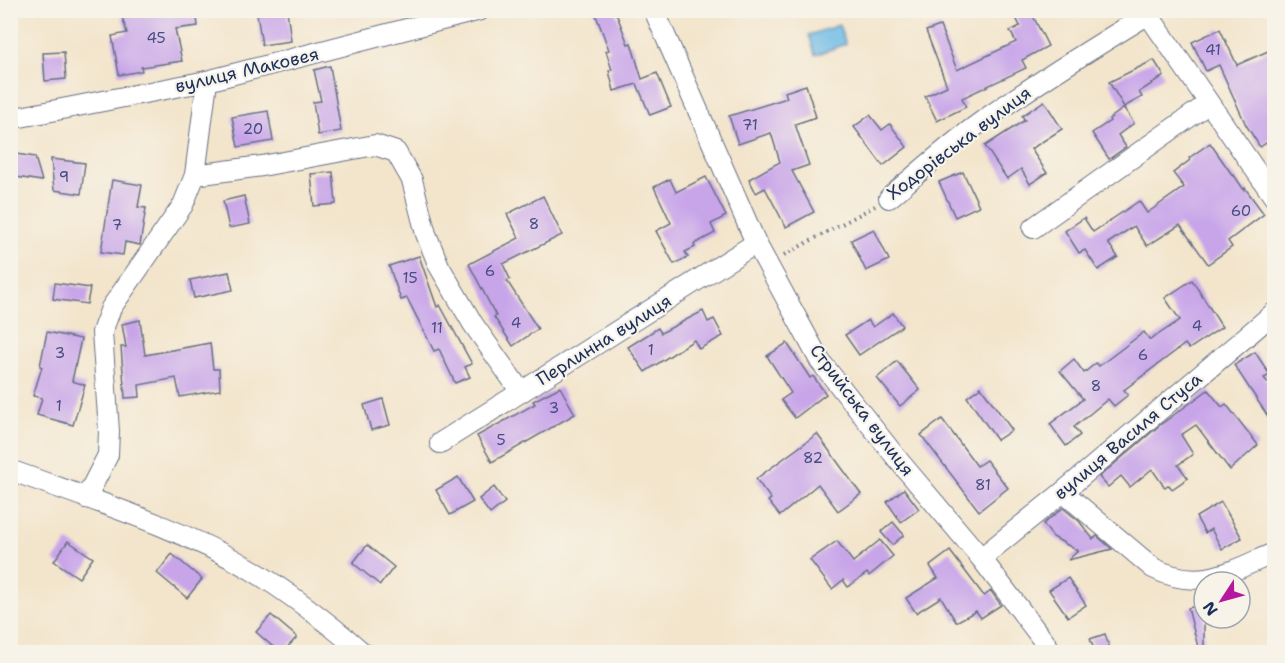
<svg xmlns="http://www.w3.org/2000/svg" width="1285" height="663" font-family="'Shantell Sans',sans-serif">
	<style>
		.water { fill: #6bb9e5; stroke: #4374a2; stroke-width: 1.5 }
		.building { fill: #c8a5e9 }
		.lines { fill: none; stroke-linecap: round; stroke-linejoin: round }
		.minor-casing { stroke: #676f84; stroke-width: 22 }
		.path { stroke: #676f84; stroke-width: 4; stroke-dasharray: 1.5 4.5; stroke-linecap: butt }
		.minor { stroke: #fff; stroke-width: 20 }
		.labels { text-anchor: middle; dominant-baseline: central; stroke-width: 4.5; stroke-linejoin: round; paint-order: stroke }
		.number-label { font-size: 15px; fill: #464c81 }
		.street-label { font-size: 18px; fill: #1b2f5e; stroke: #f7f3e8 }
	</style>
	<rect width="100%" height="100%" fill="#f7f3e8"/>
	<filter id="ink" filterUnits="userSpaceOnUse"><feTurbulence type="fractalNoise" baseFrequency=".0167" numOctaves="2"/><feDisplacementMap in="SourceGraphic" scale="12" xChannelSelector="R" yChannelSelector="G"/><feConvolveMatrix kernelMatrix="1 2 1 2 8 2 1 2 1" color-interpolation-filters="sRGB"/></filter>
	<filter id="wash" filterUnits="userSpaceOnUse"><feTurbulence type="fractalNoise" baseFrequency=".008" numOctaves="4" result="noise"/><feDisplacementMap in="SourceGraphic" scale="24" xChannelSelector="R" yChannelSelector="G"/><feGaussianBlur stdDeviation="1.35" result="paint"/><feColorMatrix in="noise" values="0 0 0 0 0 0 0 0 0 0 0 0 0 0 0 0 0 1.4 0 .05"/><feComposite in="paint" operator="in"/></filter>
	<g filter="url(#wash)">
		<rect width="100%" height="100%" fill="#f3e5cc"/>
		<polygon class="water" points="839,25 846,44 815,55 809,35"/>
		<g id="blocks">
			<g class="building">
				<polygon points="120,10 196,10 198,26 175,29 182,61 141,67 142,71 119,75 112,36 127,33"/>
				<polygon points="279,10 287,10 291,41 262,45 257,14"/>
				<polygon points="594,10 615,10 628,44 631,43 642,79 657,73 671,107 650,115 637,84 614,91 609,71 612,70 606,51 609,50"/>
				<polygon points="1012,10 1030,10 1048,46 1022,60 1026,68 962,98 966,107 937,121 925,96 947,86 926,31 940,26 957,70 1016,42 1010,31 1020,26"/>
				<polygon points="1220,29 1237,65 1268,51 1275,66 1275,137 1260,147 1246,125 1219,65 1206,71 1192,42"/>
				<polygon points="64,52 66,79 45,81 43,53"/>
				<polygon points="1154,60 1164,76 1139,92 1142,97 1124,107 1109,82"/>
				<polygon points="330,66 341,131 318,135 313,102 321,101 314,70"/>
				<polygon points="806,85 816,117 795,124 809,165 792,171 814,212 786,227 765,188 756,193 749,179 780,162 771,133 738,144 729,116 787,98 785,92"/>
				<polygon points="1044,101 1062,129 1031,149 1047,173 1030,184 1021,169 1007,179 985,146 1025,120 1022,116"/>
				<polygon points="1124,108 1134,123 1118,135 1126,147 1109,159 1092,133 1110,121 1109,119"/>
				<polygon points="268,111 273,141 238,147 232,117"/>
				<polygon points="870,115 882,130 890,124 907,147 883,166 854,127"/>
				<polygon points="1210,143 1233,176 1234,175 1244,190 1245,188 1264,214 1228,241 1232,247 1208,264 1180,225 1147,246 1134,226 1108,243 1118,257 1098,270 1085,250 1079,253 1065,231 1084,218 1093,232 1139,201 1147,213 1184,187 1173,173 1190,160 1189,158"/>
				<polygon points="10,153 35,157 42,181 10,176"/>
				<polygon points="51,159 85,163 81,194 54,190"/>
				<polygon points="333,172 336,204 314,206 311,174"/>
				<polygon points="963,172 979,206 955,217 939,182"/>
				<polygon points="706,177 726,216 711,224 715,233 694,244 695,247 685,252 688,257 674,264 656,231 671,223 654,187 670,179 676,192"/>
				<polygon points="112,180 142,185 138,207 146,208 140,245 125,242 123,255 101,252"/>
				<polygon points="244,196 250,224 229,228 223,201"/>
				<polygon points="543,196 562,235 503,264 510,279 507,281 538,329 513,346 494,317 496,316 469,264 519,238 507,214"/>
				<polygon points="874,229 889,260 866,271 851,240"/>
				<polygon points="419,256 437,307 440,305 472,364 465,367 470,377 455,383 439,349 434,351 407,298 401,300 389,266"/>
				<polygon points="229,272 233,290 194,298 190,280"/>
				<polygon points="1192,280 1222,327 1189,349 1185,344 1124,390 1128,395 1114,406 1108,399 1074,427 1080,435 1066,446 1050,424 1083,399 1060,371 1074,359 1084,373 1096,363 1099,366 1144,332 1150,340 1180,320 1165,298"/>
				<polygon points="55,283 90,288 87,304 53,299"/>
				<polygon points="703,311 708,322 714,319 723,336 699,349 694,340 645,372 628,347 658,328 661,333"/>
				<polygon points="893,313 902,326 859,355 845,335 868,320 873,327"/>
				<polygon points="140,320 145,355 210,343 213,369 219,369 220,390 180,397 176,378 139,385 140,397 125,398 121,347 126,347 122,324"/>
				<polygon points="47,332 81,339 72,381 85,385 73,425 37,415 42,398 33,396 42,367 40,366"/>
				<polygon points="787,343 810,378 813,376 826,394 795,418 781,400 791,393 767,356"/>
				<polygon points="1255,352 1270,375 1264,378 1275,391 1275,427 1234,365"/>
				<polygon points="897,361 920,390 900,406 877,378"/>
				<polygon points="560,387 575,414 492,462 477,436 535,404 533,401"/>
				<polygon points="981,387 1012,430 997,440 967,397"/>
				<polygon points="1208,390 1222,407 1226,404 1258,445 1230,470 1196,425 1181,435 1193,454 1178,465 1188,478 1172,489 1169,485 1165,488 1152,469 1130,487 1121,476 1108,487 1099,477 1160,425"/>
				<polygon points="383,399 390,425 371,430 364,405"/>
				<polygon points="942,419 977,466 986,460 1008,488 979,511 921,435"/>
				<polygon points="817,434 861,494 838,511 818,484 780,516 768,501 771,499 756,479"/>
				<polygon points="458,477 473,502 450,515 436,490"/>
				<polygon points="494,487 505,502 490,514 479,499"/>
				<polygon points="904,489 919,509 901,522 887,502"/>
				<polygon points="1221,502 1242,538 1222,549 1211,529 1205,533 1196,517"/>
				<polygon points="1063,508 1079,521 1093,539 1097,536 1112,549 1068,560 1078,551 1053,537 1043,524"/>
				<polygon points="893,522 904,535 892,545 881,532"/>
				<polygon points="880,540 893,556 869,576 867,573 848,587 843,580 832,589 810,560 837,541 853,562"/>
				<polygon points="68,541 93,558 79,578 54,561"/>
				<polygon points="367,545 394,567 380,585 353,563"/>
				<polygon points="950,551 984,596 991,591 1001,605 981,618 976,611 956,622 941,597 916,613 906,598 938,578 930,566"/>
				<polygon points="172,554 202,579 187,598 157,573"/>
				<polygon points="1068,578 1086,605 1068,617 1049,590"/>
				<polygon points="1204,604 1204,650 1199,651 1188,608"/>
				<polygon points="271,615 297,637 283,652 279,652 256,632"/>
				<polygon points="1105,634 1111,652 1095,652 1090,639"/>
			</g>
		</g>
	</g>
	<g filter="url(#ink)">
		<use href="#blocks" fill-opacity="0" stroke="#676f84" stroke-width="1.5"/>
		<g class="lines">
			<g class="minor-casing">
				<g id="minor">
					<polyline points="654,10 756,243 820,361 899,461 981,558 1052,652"/>
					<polyline points="1145,10 1274,197"/>
					<polyline points="10,119 207,81 480,10"/>
					<polyline points="195,175 262,166 375,145 396,152 412,180 426,234 439,266 473,324 521,392 756,243"/>
					<path d="M889 198C919 172 949 145 981 122 1035 84 1091 49 1147 15"/>
					<polyline points="1033,228 1209,103"/>
					<polyline points="440,443 521,392"/>
					<path d="M10 470C91 500 177 526 252 570 291 594 327 622 362 652"/>
					<path d="M1063 492 1153 568C1200 592 1231 571 1274 553"/>
					<polyline points="86,498 108,455 109,431 102,332 111,308 183,205 195,175 207,81"/>
					<polyline points="981,558 1063,492 1274,313"/>
				</g>
			</g>
			<polyline class="path" points="784,255 875,206"/>
			<use href="#minor" class="minor"/>
		</g>
	</g>
	<g class="labels">
		<g class="number-label">
			<text x="156" y="38">45</text>
			<text x="1213" y="50">41</text>
			<text x="750" y="125">71</text>
			<text x="253" y="129">20</text>
			<text x="64" y="177">9</text>
			<text x="1241" y="211">60</text>
			<text x="534" y="224">8</text>
			<text x="117" y="225">7</text>
			<text x="490" y="271">6</text>
			<text x="410" y="278">15</text>
			<text x="516" y="323">4</text>
			<text x="1197" y="326">4</text>
			<text x="437" y="328">11</text>
			<text x="651" y="350">1</text>
			<text x="60" y="353">3</text>
			<text x="1143" y="355">6</text>
			<text x="1096" y="386">8</text>
			<text x="59" y="406">1</text>
			<text x="554" y="408">3</text>
			<text x="501" y="440">5</text>
			<text x="813" y="458">82</text>
			<text x="983" y="485">81</text>
		</g>
		<g class="street-label">
			<text transform="translate(247 70) rotate(-13)">вулиця Маковея</text>
			<text transform="translate(959 143) rotate(-37)">Ходорівська вулиця</text>
			<text transform="translate(604 340) rotate(-32)">Перлинна вулиця</text>
			<text transform="translate(862 410) rotate(53)">Стрийська вулиця</text>
			<text transform="translate(1128 436) rotate(-40)">вулиця Василя Стуса</text>
		</g>
	</g>
	<rect width="1285" height="663" fill="none" stroke="#f7f3e8" stroke-width="36"/>
	<g transform="translate(1222 600) rotate(234)"><circle r="28" fill="#f7f3e8" stroke="#9fa5b1" stroke-width="1.5"/>
	<path d="M0-4.5L10 22L0 15L-10 22Z" fill="#b5179e"/>
	<text y="-9" font-size="16" font-weight="bold" text-anchor="middle" fill="#1b2f5e">N</text>
	</g>
</svg>
